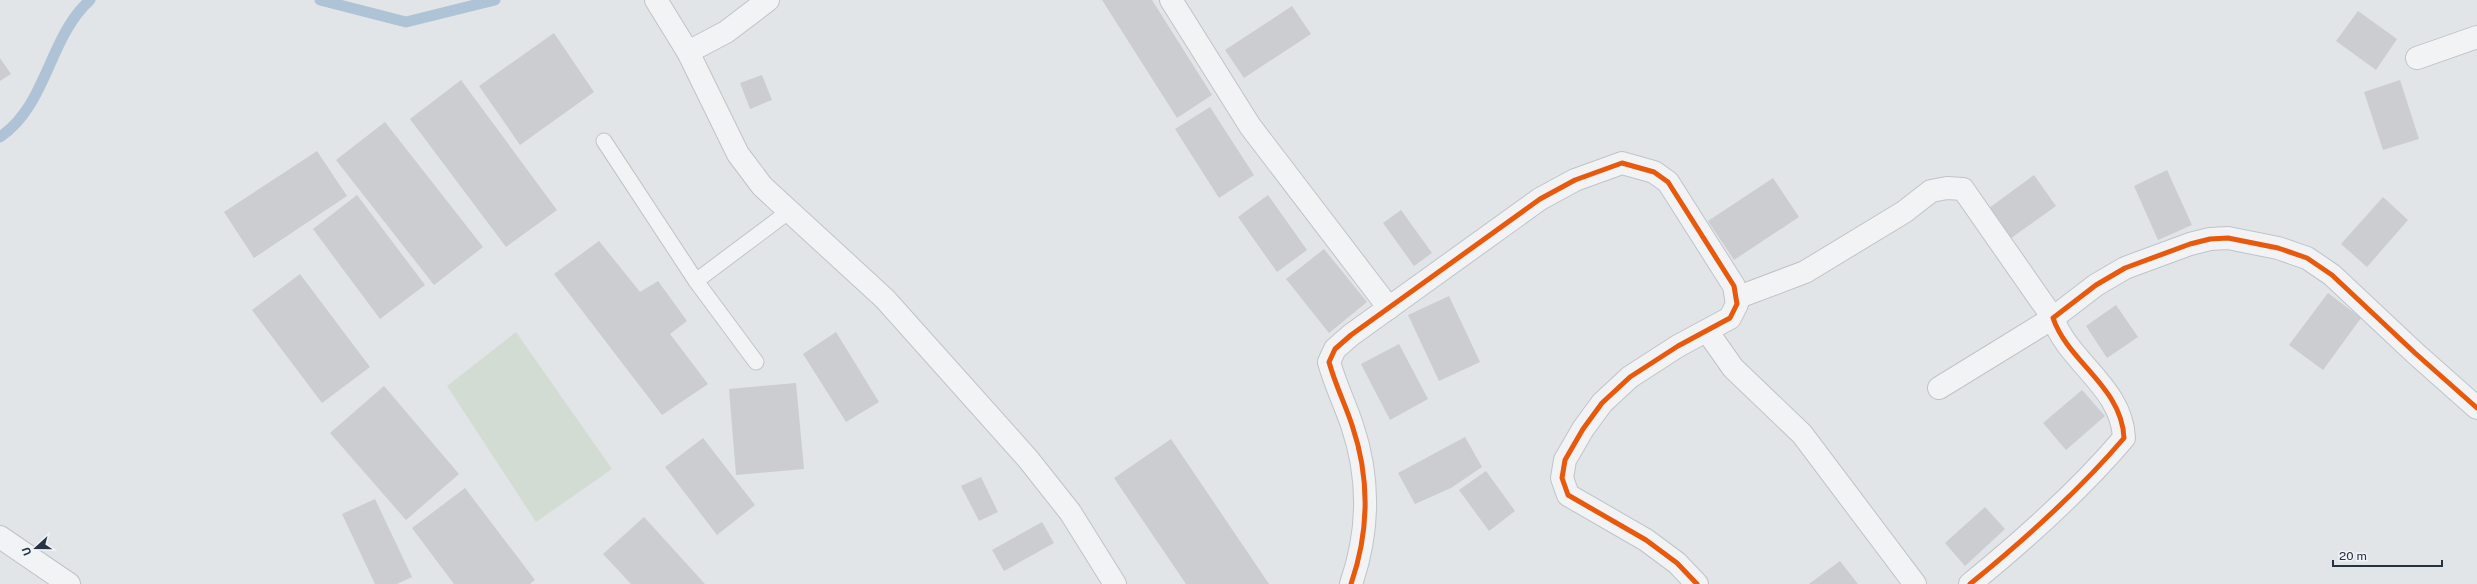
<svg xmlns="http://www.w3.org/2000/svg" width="2477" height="584" font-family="'Public Sans',sans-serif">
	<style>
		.green { fill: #d3dcd2 }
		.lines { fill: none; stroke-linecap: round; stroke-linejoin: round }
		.stream { stroke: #aec3d5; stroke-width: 11 }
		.building { fill: #cbcdd0 }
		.service-casing { stroke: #c0c3c6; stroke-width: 17 }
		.minor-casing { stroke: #c0c3c6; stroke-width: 24 }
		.service { stroke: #f2f3f4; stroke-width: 15 }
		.minor { stroke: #f2f3f4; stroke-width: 22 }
		.cycleway-casing { stroke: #f0f3f7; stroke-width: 8 }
		.cycleway { stroke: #e8590c; stroke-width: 5 }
	</style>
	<rect width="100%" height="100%" fill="#e2e5e8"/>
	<polygon class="green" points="516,332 612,469 536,522 447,386"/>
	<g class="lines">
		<g class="stream">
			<polyline points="320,0 406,22 495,0"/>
			<path d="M0 137C48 104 48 38 90 0"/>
		</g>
	</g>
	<g class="building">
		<polygon points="1102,0 1152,0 1212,95 1177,118"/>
		<polygon points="1292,6 1311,34 1244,78 1225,50"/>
		<polygon points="2358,11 2397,39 2376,70 2336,41"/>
		<polygon points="554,33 594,92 520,145 479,86"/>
		<polygon points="0,58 11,74 0,81"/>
		<polygon points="762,75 772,100 750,109 740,83"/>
		<polygon points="461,80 557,210 506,247 410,119"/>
		<polygon points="2400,80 2419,139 2383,150 2364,92"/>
		<polygon points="1210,107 1254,175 1219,198 1175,129"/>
		<polygon points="385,122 483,247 434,285 336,160"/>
		<polygon points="317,151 347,196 254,258 224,212"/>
		<polygon points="2167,170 2192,225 2158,240 2134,186"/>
		<polygon points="2034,175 2056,206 2007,241 1985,211"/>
		<polygon points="1773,178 1799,217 1734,260 1708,221"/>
		<polygon points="357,195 425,285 380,319 313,229"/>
		<polygon points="1268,195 1307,250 1277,272 1238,217"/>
		<polygon points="2383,197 2408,220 2367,267 2341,244"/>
		<polygon points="1401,210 1432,253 1414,266 1383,223"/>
		<polygon points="599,241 640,292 658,281 687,321 670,334 708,384 662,415 554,274"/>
		<polygon points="1324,249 1367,302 1329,333 1286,279"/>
		<polygon points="300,274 370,367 322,403 252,310"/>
		<polygon points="2328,293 2361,318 2323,370 2289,345"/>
		<polygon points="1449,296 1480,362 1439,381 1408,315"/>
		<polygon points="2116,305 2138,337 2107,358 2086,326"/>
		<polygon points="836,332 879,402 846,422 803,354"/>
		<polygon points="1399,344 1428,399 1390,420 1361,364"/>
		<polygon points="796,383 804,469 736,475 729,389"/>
		<polygon points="384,386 459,474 406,520 330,433"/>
		<polygon points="2082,390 2105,416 2066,450 2043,423"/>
		<polygon points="1465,437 1482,467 1451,488 1415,504 1398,473"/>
		<polygon points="703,438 755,505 717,535 665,467"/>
		<polygon points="1171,439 1269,584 1186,584 1114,478"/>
		<polygon points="1486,471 1515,511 1489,531 1459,490"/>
		<polygon points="981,477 998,512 979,521 961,486"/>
		<polygon points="465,488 535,580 530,584 454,584 412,528"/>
		<polygon points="375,499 412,577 397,584 375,584 342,514"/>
		<polygon points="1985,507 2005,529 1965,566 1945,543"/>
		<polygon points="644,517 705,584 631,584 603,554"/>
		<polygon points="1042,522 1054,543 1004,571 992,550"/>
		<polygon points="1840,561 1858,584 1809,584"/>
	</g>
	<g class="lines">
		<g class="service-casing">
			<g id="service">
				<polyline points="604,141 696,281 756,362"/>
				<polyline points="696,281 788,212"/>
			</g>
		</g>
		<g class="minor-casing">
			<g id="minor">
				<polyline points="656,0 688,52 738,154 762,186 885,299 1028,459 1070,512 1115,584"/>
				<polyline points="1171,0 1250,126 1389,308"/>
				<polyline points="688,52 726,32 768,0"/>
				<polyline points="2417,58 2477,37"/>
				<polyline points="1736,298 1805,272 1904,212 1931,191 1947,188 1963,189 2053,318 1939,388"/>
				<polyline points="1707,331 1733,368 1802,434 1915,584"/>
				<polyline points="0,537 69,584"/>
				<path d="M1351 584C1369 532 1370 478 1352 425 1345 404 1335 384 1329 362L1335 349 1351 335 1540 199 1575 180 1622 163 1654 172 1668 182 1734 286 1737 304 1730 318 1678 346 1630 377 1602 403 1583 429 1565 460 1562 478 1568 495 1646 540 1677 563 1697 584"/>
				<path d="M1970 584C2024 540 2079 491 2124 438 2122 387 2068 362 2053 318L2096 285 2125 268 2190 244 2210 239 2228 238 2278 248 2307 258 2332 275 2415 353 2477 408"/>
			</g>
		</g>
		<use href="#service" class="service"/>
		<use href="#minor" class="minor"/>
		<g class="cycleway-casing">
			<g id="cycleway">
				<path d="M1351 584C1369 532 1370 478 1352 425 1345 404 1335 384 1329 362L1335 349 1351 335 1540 199 1575 180 1622 163 1654 172 1668 182 1734 286 1737 304 1730 318 1678 346 1630 377 1602 403 1583 429 1565 460 1562 478 1568 495 1646 540 1677 563 1697 584"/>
				<path d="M1970 584C2024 540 2079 491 2124 438 2122 387 2068 362 2053 318L2096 285 2125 268 2190 244 2210 239 2228 238 2278 248 2307 258 2332 275 2415 353 2477 408"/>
			</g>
		</g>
		<use href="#cycleway" class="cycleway"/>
	</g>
	<g transform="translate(36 548) rotate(249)" stroke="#f0f3f7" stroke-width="3" paint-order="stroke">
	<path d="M0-3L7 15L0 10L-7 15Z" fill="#273343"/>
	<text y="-6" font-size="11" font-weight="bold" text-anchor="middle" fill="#273343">U</text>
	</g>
	<path d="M2333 560v6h109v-6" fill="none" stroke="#273343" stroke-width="2"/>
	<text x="2339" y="560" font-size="12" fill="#273343" stroke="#f0f3f7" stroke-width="3" paint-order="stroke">20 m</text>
</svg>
